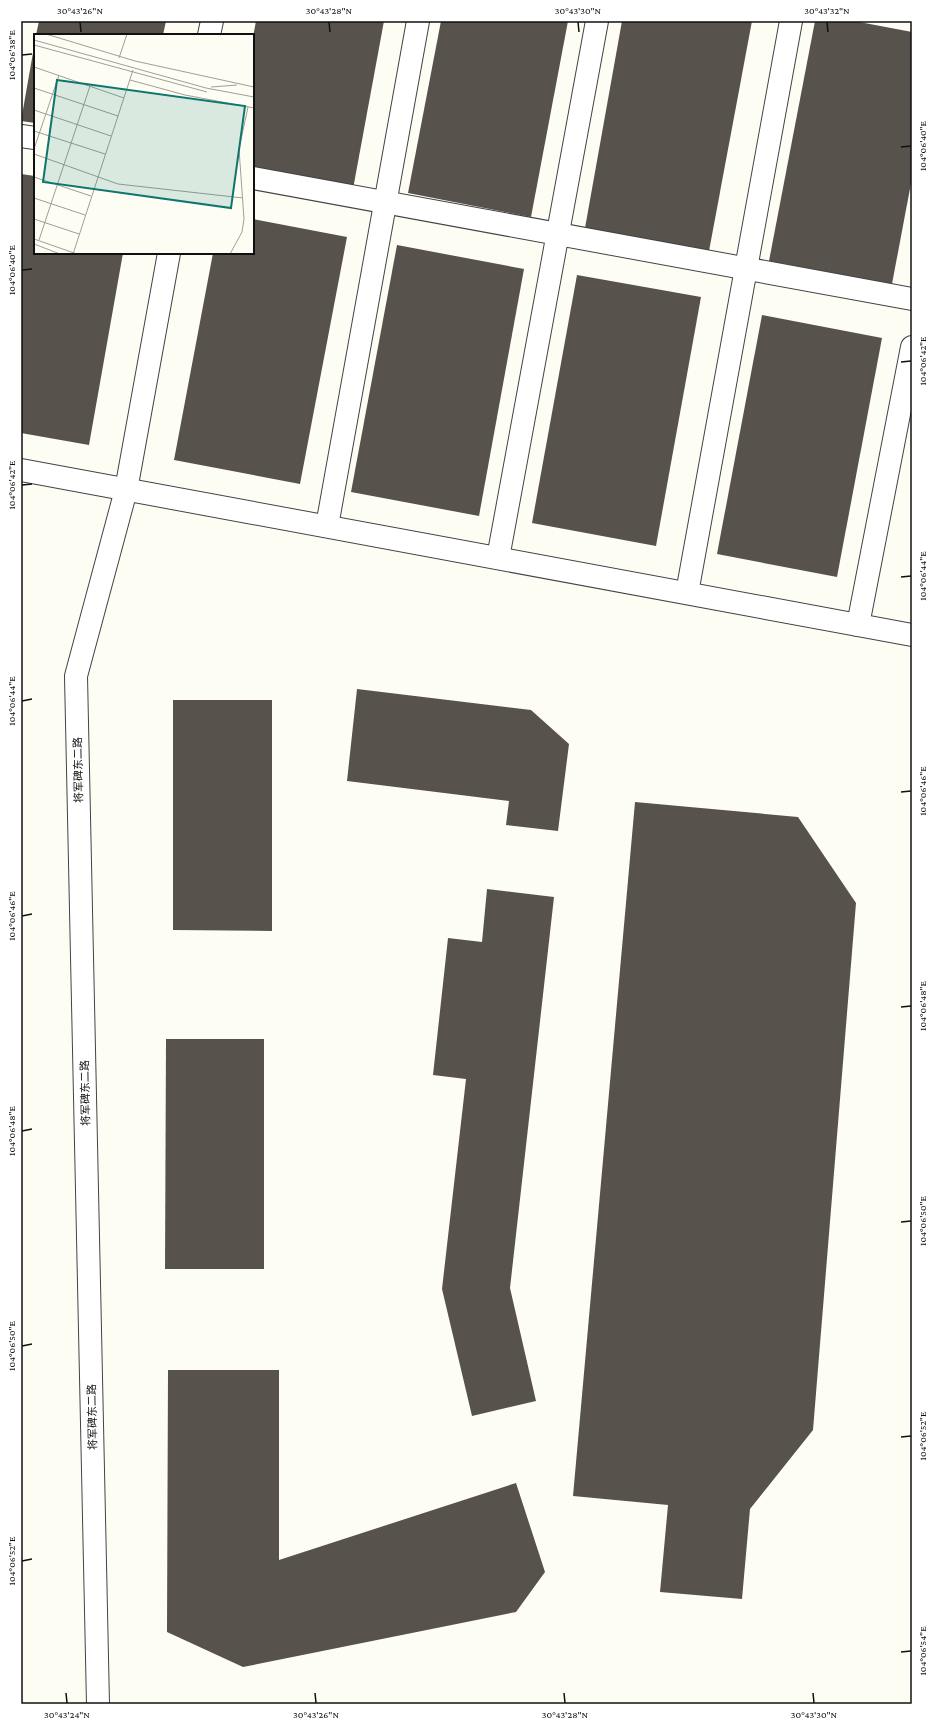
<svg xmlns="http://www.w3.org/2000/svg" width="933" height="1725" font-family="'Crimson Pro','Noto Sans SC',serif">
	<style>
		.building { fill: #58524d }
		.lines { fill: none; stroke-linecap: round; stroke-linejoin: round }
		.minor-casing { stroke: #434343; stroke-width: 24 }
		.minor { stroke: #fff; stroke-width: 22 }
		.ticks { fill: none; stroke: #101010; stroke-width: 1.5 }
		.labels { text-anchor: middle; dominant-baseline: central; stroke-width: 4; stroke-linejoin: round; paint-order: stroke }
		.street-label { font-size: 11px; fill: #101010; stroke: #fff }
		.inset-road { fill: none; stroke: #9f9e99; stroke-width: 1 }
		.view { fill: #0f766e; fill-opacity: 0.15; stroke: #0f766e; stroke-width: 2 }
		.inset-edge { fill: none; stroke: #101010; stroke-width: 2 }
		.neatline { fill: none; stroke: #101010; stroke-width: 1.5 }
		.ticks-label { font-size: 10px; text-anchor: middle; fill: #101010 }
	</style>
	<rect width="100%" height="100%" fill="#fefdf4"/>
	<g class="building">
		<polygon points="39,21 166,21 163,35 36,35"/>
		<polygon points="256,21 384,21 353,189 253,170 253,37"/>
		<polygon points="441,21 568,21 531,217 408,193"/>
		<polygon points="622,21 752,21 709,251 585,228"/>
		<polygon points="815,21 854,21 912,32 912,178 892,284 769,261"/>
		<polygon points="34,47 35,47 35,123 21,121"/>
		<polygon points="21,174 35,176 35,253 123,253 89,445 21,433"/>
		<polygon points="253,219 347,237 300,484 174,460 213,253 253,253"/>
		<polygon points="397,245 524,269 479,516 351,492"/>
		<polygon points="577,275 701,297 656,546 532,523"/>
		<polygon points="762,315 882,338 837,577 717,554"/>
		<polygon points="357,689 531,710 569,744 558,831 506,825 509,801 347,781"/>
		<polygon points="173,700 272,700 272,931 173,930"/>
		<polygon points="635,802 798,817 856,903 813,1430 750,1509 742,1599 660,1592 668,1505 573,1496"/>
		<polygon points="487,889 554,897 510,1288 536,1401 472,1416 442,1289 466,1079 433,1075 448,938 482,942"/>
		<polygon points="166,1039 264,1039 264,1269 165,1269"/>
		<polygon points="168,1370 279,1370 279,1560 516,1483 545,1572 516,1612 243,1667 167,1632"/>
	</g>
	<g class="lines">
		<g class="minor-casing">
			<g id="minor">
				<polyline points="209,35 212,21"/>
				<polyline points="21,136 35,138"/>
				<polyline points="253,178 912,299"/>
				<polyline points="21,470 912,635"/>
				<polyline points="327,526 418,21"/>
				<polyline points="498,558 597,21"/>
				<polyline points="687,593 791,21"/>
				<polyline points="858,625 912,347"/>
				<polyline points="98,1704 76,676 126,490 169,253"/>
			</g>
		</g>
		<use href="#minor" class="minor"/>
	</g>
	<path class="ticks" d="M80 22 81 32M329 22 330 32M578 22 579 32M827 22 828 32M22 55 32 54M901 147 911 146M22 270 32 269M901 362 911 361M22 485 32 484M901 577 911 576M22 701 32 699M901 792 911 791M22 916 32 914M901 1007 911 1006M22 1131 32 1129M901 1222 911 1221M22 1346 32 1344M901 1437 911 1436M22 1561 32 1559M901 1652 911 1651M66 1693 67 1703M315 1693 316 1703M564 1693 565 1703M813 1693 814 1703"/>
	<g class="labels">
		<g class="street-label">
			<text transform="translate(78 770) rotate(-91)">将军碑东二路</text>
			<text transform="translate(85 1093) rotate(-91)">将军碑东二路</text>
			<text transform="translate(92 1417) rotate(-91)">将军碑东二路</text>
		</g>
	</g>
	<g transform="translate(34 34)">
		<rect width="220" height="220" fill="#fefdf4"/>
		<path class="inset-road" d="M12 0 101 27 220 53M0 6 172 54 220 63M0 11 173 58M85 24 93 0M0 33 90 64M96 46 151 61 220 74M177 53 203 51M0 54 84 82M0 76 77 102M0 97 71 120M0 115 25 41M0 120 84 150 209 164M0 143 57 162M0 164 51 181M0 185 45 200M0 205 43 220M5 206 56 52M0 210 26 220M39 220 99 36M196 220 208 198 210 185 205 115 214 73"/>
		<path class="view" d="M23 46 211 72 197 174 9 148Z"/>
		<rect width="220" height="220" class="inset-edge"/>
	</g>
	<rect width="933" height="1725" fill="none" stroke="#ffffff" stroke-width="44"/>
	<rect x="22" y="22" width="889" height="1681" class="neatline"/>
	<g class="ticks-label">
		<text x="80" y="14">30°43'26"N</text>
		<text x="329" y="14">30°43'28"N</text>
		<text x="578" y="14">30°43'30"N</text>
		<text x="827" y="14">30°43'32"N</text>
		<text transform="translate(11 55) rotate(-90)" y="4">104°06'38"E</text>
		<text transform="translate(922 146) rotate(-90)" y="4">104°06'40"E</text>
		<text transform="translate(11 270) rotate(-90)" y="4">104°06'40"E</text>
		<text transform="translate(922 361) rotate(-90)" y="4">104°06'42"E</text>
		<text transform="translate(11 485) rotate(-90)" y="4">104°06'42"E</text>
		<text transform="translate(922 576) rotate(-90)" y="4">104°06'44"E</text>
		<text transform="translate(11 701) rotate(-90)" y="4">104°06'44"E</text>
		<text transform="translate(922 791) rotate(-90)" y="4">104°06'46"E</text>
		<text transform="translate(11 916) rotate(-90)" y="4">104°06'46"E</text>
		<text transform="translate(922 1006) rotate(-90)" y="4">104°06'48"E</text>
		<text transform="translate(11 1131) rotate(-90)" y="4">104°06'48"E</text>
		<text transform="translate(922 1221) rotate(-90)" y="4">104°06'50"E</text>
		<text transform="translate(11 1346) rotate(-90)" y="4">104°06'50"E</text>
		<text transform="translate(922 1436) rotate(-90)" y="4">104°06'52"E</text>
		<text transform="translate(11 1561) rotate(-90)" y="4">104°06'52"E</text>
		<text transform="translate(922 1651) rotate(-90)" y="4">104°06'54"E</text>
		<text x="67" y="1718">30°43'24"N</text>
		<text x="316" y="1718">30°43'26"N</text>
		<text x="565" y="1718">30°43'28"N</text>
		<text x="814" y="1718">30°43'30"N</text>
	</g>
</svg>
